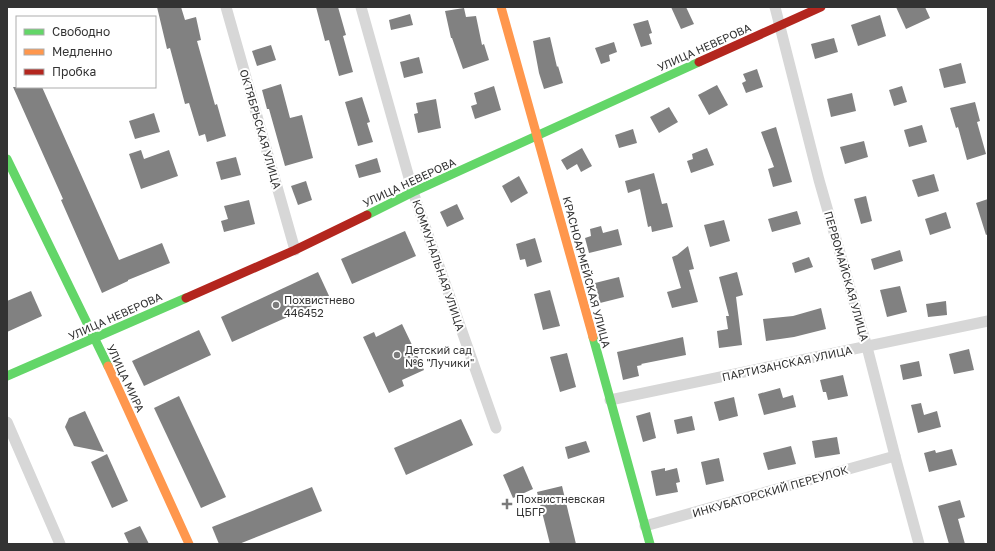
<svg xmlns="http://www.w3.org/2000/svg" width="995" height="551" font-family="'Golos Text',sans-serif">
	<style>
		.building { fill: #818181 }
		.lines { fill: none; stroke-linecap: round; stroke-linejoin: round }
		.street { stroke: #d7d7d7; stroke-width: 11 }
		.fast { stroke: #63d668; stroke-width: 9 }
		.slow { stroke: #ff974d; stroke-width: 9 }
		.jam { stroke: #b3261e; stroke-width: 9 }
		.poi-dot { fill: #7a7a7a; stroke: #fff; stroke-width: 1.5 }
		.labels { text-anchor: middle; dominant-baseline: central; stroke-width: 4; stroke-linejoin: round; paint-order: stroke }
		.street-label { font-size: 11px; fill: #333; stroke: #fff }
		.poi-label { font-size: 11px; fill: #333; stroke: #fff; text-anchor: start }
	</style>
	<rect width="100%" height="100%" fill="#fff"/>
	<g class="building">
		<polygon points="157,7 181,7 185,20 196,17 201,40 197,41 215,105 217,104 226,136 207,142 205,134 199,136 189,103 185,104 170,48 167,49"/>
		<polygon points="316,7 338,7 346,35 343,36 353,72 339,76 329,40 325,41"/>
		<polygon points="671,7 686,7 694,24 681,29"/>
		<polygon points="896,7 925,7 930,18 906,29"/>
		<polygon points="464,8 466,17 476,16 482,45 484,44 489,60 463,69 452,38 451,38 445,11"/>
		<polygon points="410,14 413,25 391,30 389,20"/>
		<polygon points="880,15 886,36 858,46 851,25"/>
		<polygon points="648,20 652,33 649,34 652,44 641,47 633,24"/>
		<polygon points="550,37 557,67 558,66 563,83 544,89 539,73 533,41"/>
		<polygon points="834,38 838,52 815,59 811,44"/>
		<polygon points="614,42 617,52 609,55 610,61 601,64 595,48"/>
		<polygon points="271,45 276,60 257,66 252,51"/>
		<polygon points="419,57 423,73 404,78 400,62"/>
		<polygon points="961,63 966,83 944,88 939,69"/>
		<polygon points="757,69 763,87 746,93 742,83 746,81 743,74"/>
		<polygon points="281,84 290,118 302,115 313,158 285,166 269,109 267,109 262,90"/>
		<polygon points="717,85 728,105 709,115 698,95"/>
		<polygon points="494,86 501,110 475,119 471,106 477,104 474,93"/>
		<polygon points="902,86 907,102 894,106 889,90"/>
		<polygon points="13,87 42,87 119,260 162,243 170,263 128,280 128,281 102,293 61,200 63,199"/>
		<polygon points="852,93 856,111 831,117 827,99"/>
		<polygon points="362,97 370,122 367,123 373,142 358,146 345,102"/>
		<polygon points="436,99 441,128 418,133 414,114 418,113 416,103"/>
		<polygon points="975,102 980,121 977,122 986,154 967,160 958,127 956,128 950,108"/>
		<polygon points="669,107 678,122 659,133 650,117"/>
		<polygon points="154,113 160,132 135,139 129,121"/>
		<polygon points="922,125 927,142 909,147 904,130"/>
		<polygon points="776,127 792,182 773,187 768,169 774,167 761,132"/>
		<polygon points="633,129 637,143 619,148 615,135"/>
		<polygon points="864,141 868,157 845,164 840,147"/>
		<polygon points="582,148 592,166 581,172 577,164 567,170 561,160"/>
		<polygon points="707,148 714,165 691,173 687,161 693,159 692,154"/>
		<polygon points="141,150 144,159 169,150 178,176 141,189 129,154"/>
		<polygon points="236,157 241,175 221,180 216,162"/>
		<polygon points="377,158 381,172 359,178 355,165"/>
		<polygon points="654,173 662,204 667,203 673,227 652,232 651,226 648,227 640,189 628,193 625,181"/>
		<polygon points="934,174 939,191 918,197 912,180"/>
		<polygon points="519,176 528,193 511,203 502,186"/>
		<polygon points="306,181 312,200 298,205 291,186"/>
		<polygon points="866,196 872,221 861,224 854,199"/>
		<polygon points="988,199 988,234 986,235 976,203"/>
		<polygon points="249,200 255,224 224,232 221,221 228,219 224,206"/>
		<polygon points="457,204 464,219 447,227 440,212"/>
		<polygon points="797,211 801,224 772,232 768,219"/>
		<polygon points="946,212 951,228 930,235 925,219"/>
		<polygon points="724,220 730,241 710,247 704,225"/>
		<polygon points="601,226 603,233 618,229 622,245 589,253 585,238 591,236 590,229"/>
		<polygon points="405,231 416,256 352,284 341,259"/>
		<polygon points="535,238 542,262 527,267 525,259 520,260 516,244"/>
		<polygon points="688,246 694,269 689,270 698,302 672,308 667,292 681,288 672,257 677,255"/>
		<polygon points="900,250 903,261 874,270 871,259"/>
		<polygon points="809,257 813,267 795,273 792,263"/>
		<polygon points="318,272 330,298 232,342 221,317"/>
		<polygon points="737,272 743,295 736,297 742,345 719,348 717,331 728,329 726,316 729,316 719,277"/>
		<polygon points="619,277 624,297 600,303 595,283"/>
		<polygon points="900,286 907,312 887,317 880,290"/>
		<polygon points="550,290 560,326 543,330 534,294"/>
		<polygon points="31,291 42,316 7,332 7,301"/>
		<polygon points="946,301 947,315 928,317 926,304"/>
		<polygon points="821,308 826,329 794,337 766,341 763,319 793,316"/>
		<polygon points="402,324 424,370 402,380 404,386 389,393 363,337 374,332 376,337"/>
		<polygon points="199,330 211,355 144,386 132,361"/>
		<polygon points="683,337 686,355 641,364 642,365 637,366 639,376 623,380 617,352"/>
		<polygon points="969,349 974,370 954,374 949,354"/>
		<polygon points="567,353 576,387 560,392 550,357"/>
		<polygon points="919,361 922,376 903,380 900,365"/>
		<polygon points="843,375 848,396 828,400 826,392 823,392 820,380"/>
		<polygon points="780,388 783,398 793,395 796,407 764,415 758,394"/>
		<polygon points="179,396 226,497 201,508 154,408"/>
		<polygon points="734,397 738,416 719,421 714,402"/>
		<polygon points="921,403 924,415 937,411 941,427 918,433 911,405"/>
		<polygon points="85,411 104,452 74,446 65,427 69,418"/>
		<polygon points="650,412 656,438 643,442 636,416"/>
		<polygon points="692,416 695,430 677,434 674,420"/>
		<polygon points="461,419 473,445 406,475 394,448"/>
		<polygon points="837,437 840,454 815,458 812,441"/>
		<polygon points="586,441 590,452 568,459 565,447"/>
		<polygon points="791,446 796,464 768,470 763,453"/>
		<polygon points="952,449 957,465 929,472 924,453 935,450 936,453"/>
		<polygon points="107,454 128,501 112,508 91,462"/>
		<polygon points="719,458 724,481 706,485 701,462"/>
		<polygon points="523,466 533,489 513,498 503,475"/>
		<polygon points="665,468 665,471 677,468 680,482 676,483 678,492 656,496 651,471"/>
		<polygon points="562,486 576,544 550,544 537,492"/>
		<polygon points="312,487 322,511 239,544 219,544 212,527"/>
		<polygon points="960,500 965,517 958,519 965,544 949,544 938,506"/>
		<polygon points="140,526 149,544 129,544 124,533"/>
	</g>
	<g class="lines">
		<g class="street">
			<polyline points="226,7 295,250"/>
			<polyline points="361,7 413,192 496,428"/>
			<polyline points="775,7 819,180 867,347 895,456 919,544"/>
			<polyline points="610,400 988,321"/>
			<polyline points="7,422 60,544"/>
			<polyline points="645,526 895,456"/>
		</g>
		<g class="fast">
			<polyline points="7,159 108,366"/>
			<polyline points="367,215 413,192 699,62"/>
			<polyline points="593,337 650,544"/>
			<polyline points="7,376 186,298"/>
		</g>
		<g class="slow">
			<polyline points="501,7 593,337"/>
			<polyline points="108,366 189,544"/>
		</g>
		<g class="jam">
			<polyline points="699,62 821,7"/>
			<polyline points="186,298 295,250 367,215"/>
		</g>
	</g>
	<g class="poi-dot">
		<circle cx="276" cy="305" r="4"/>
		<circle cx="397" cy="355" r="4"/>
		<path d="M505 498h4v4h4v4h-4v4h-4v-4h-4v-4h4z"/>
	</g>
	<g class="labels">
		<g class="street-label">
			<text transform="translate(704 47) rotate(-24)">УЛИЦА НЕВЕРОВА</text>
			<text transform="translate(261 129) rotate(74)">ОКТЯБРЬСКАЯ УЛИЦА</text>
			<text transform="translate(409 182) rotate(-25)">УЛИЦА НЕВЕРОВА</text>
			<text transform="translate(439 265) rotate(71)">КОММУНАЛЬНАЯ УЛИЦА</text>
			<text transform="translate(587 272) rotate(75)">КРАСНОАРМЕЙСКАЯ УЛИЦА</text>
			<text transform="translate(847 276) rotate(74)">ПЕРВОМАЙСКАЯ УЛИЦА</text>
			<text transform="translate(115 316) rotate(-24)">УЛИЦА НЕВЕРОВА</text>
			<text transform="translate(787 363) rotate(-12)">ПАРТИЗАНСКАЯ УЛИЦА</text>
			<text transform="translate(126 378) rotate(65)">УЛИЦА МИРА</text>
			<text transform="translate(770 491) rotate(-16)">ИНКУБАТОРСКИЙ ПЕРЕУЛОК</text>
		</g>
		<g class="poi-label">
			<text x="284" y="299">Похвистнево<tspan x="284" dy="13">446452</tspan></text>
			<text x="405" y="349">Детский сад<tspan x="405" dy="13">№6 "Лучики"</tspan></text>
			<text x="516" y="498">Похвистневская<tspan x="516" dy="13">ЦБГР</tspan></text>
		</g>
	</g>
	<rect width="995" height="551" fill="none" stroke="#333333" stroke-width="16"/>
	<rect x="16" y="16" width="140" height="72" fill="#ffffff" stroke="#adadad"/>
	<rect x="24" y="29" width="20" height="6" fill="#63d668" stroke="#adadad"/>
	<text x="52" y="36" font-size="12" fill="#333333">Свободно</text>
	<rect x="24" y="49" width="20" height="6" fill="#ff974d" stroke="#adadad"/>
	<text x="52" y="56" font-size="12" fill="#333333">Медленно</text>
	<rect x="24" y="69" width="20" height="6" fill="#b3261e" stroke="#adadad"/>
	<text x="52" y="76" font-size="12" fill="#333333">Пробка</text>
</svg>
